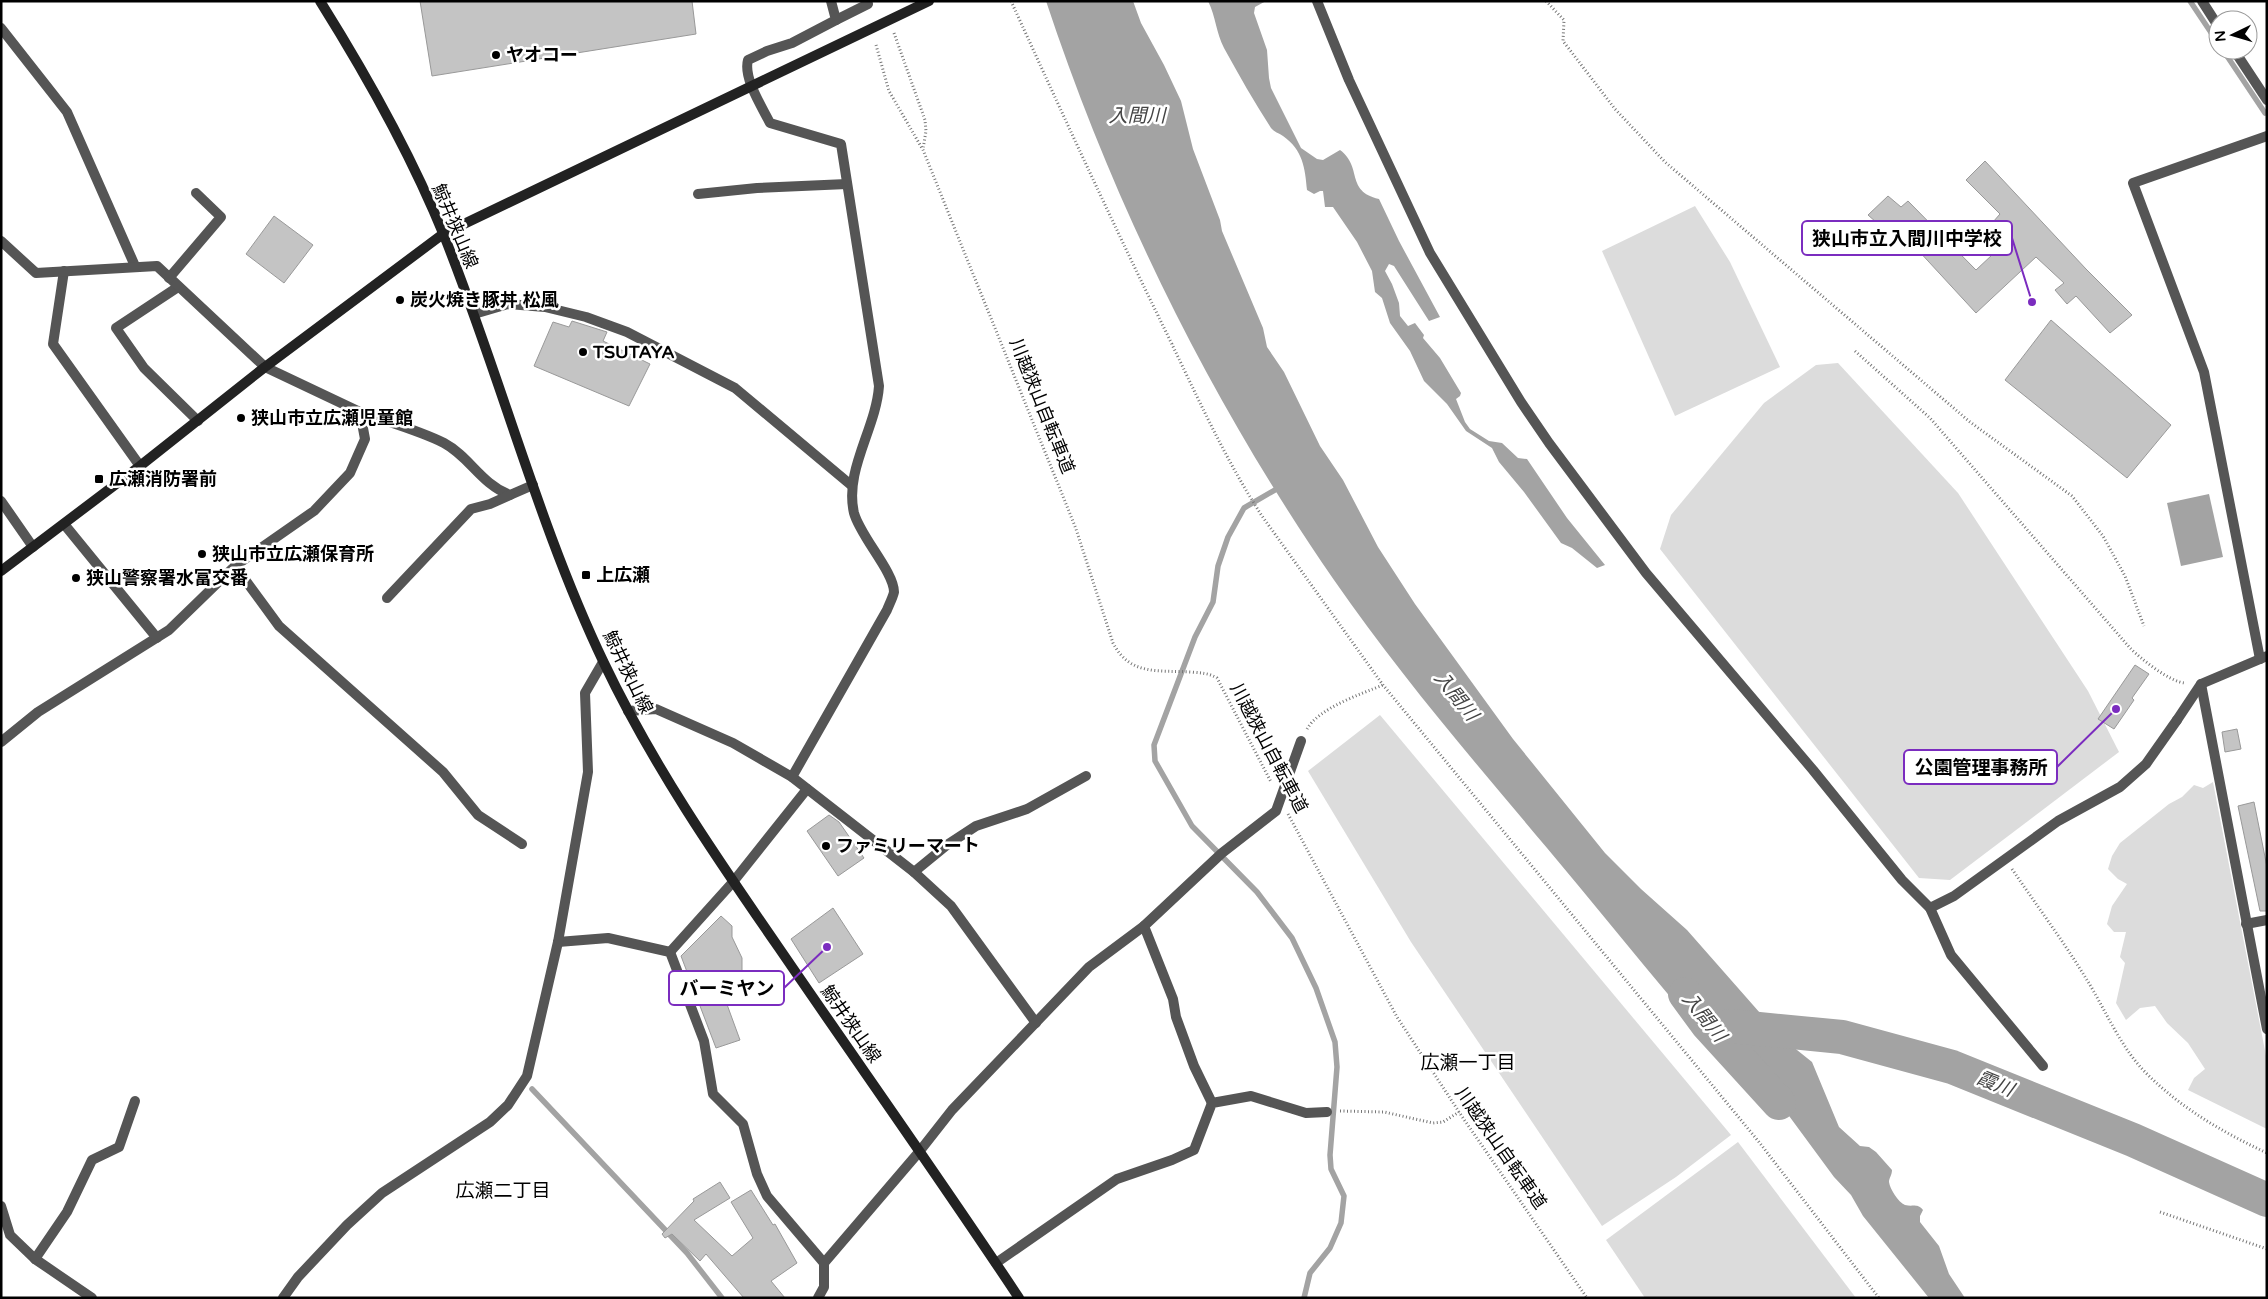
<svg xmlns="http://www.w3.org/2000/svg" width="2268" height="1299" font-family="'Varela Round','Noto Sans JP',sans-serif">
	<style>
		.green { fill: #dcdcdc }
		.water { fill: #a3a3a3 }
		.lines { fill: none; stroke-linecap: round; stroke-linejoin: round }
		.stream { stroke: #a3a3a3; stroke-width: 5.5 }
		.river { stroke: #a3a3a3; stroke-width: 34 }
		.building { fill: #c4c4c4; stroke: #999 }
		.path { stroke: #777; stroke-width: 3; stroke-dasharray: 1 2.5; stroke-linecap: butt }
		.lane { stroke: #555; stroke-width: 10 }
		.street { stroke: #555; stroke-width: 10 }
		.secondary { stroke: #222; stroke-width: 10 }
		.poi-dot { fill: #000; stroke: #fff; stroke-width: 2 }
		.labels { text-anchor: middle; dominant-baseline: central; stroke-width: 5; stroke-linejoin: round; paint-order: stroke }
		.poi-label { font-size: 18px; font-weight: bold; fill: #000; stroke: #fff; text-anchor: start }
		.street-label { font-size: 18px; fill: #000; stroke: #fff }
		.water-label { font-size: 19px; font-style: italic; fill: #444; stroke: #fff }
		.neighbourhood-label { font-size: 19px; fill: #000; stroke: #fff }
		.leader { fill: none; stroke: #7b2cbf; stroke-width: 2 }
		.callout-dot { fill: #7b2cbf; stroke: #fff; stroke-width: 2 }
		.callout { fill: #fff; stroke: #7b2cbf; stroke-width: 2 }
		.callout-label { font-size: 19px; text-anchor: middle; font-weight: bold; fill: #000 }
	</style>
	<rect width="100%" height="100%" fill="#fff"/>
	<g class="green">
		<polygon points="1695,206 1730,262 1780,367 1675,416 1602,251"/>
		<polygon points="1838,363 1958,493 2088,691 2119,752 1950,880 1919,878 1660,549 1671,515 1764,403 1816,365"/>
		<polygon points="1380,715 1731,1135 1676,1177 1602,1226 1411,942 1308,771"/>
		<polygon points="2213,782 2267,1061 2267,1129 2188,1090 2194,1078 2205,1069 2188,1043 2167,1023 2155,1006 2140,1008 2126,1020 2116,1003 2125,963 2120,957 2126,932 2114,932 2107,924 2112,906 2127,884 2118,879 2108,869 2112,856 2120,843 2169,804 2182,797 2194,785 2203,788"/>
		<polygon points="1738,1142 1856,1298 1645,1298 1606,1240"/>
	</g>
	<g class="water">
		<path d="M1046 1H1133L1141 23 1164 65 1181 101 1193 149 1220 220 1222 231 1263 328 1267 347 1284 372 1320 446 1343 480 1378 547 1415 604 1513 739 1605 853 1641 889 1687 930 1782 1038 1812 1062 1839 1127 1860 1146 1869 1147 1876 1152 1892 1170C1892 1175 1889 1178 1889 1182 1890 1189 1898 1202 1905 1205 1913 1207 1917 1203 1923 1210L1920 1216V1222L1939 1246 1949 1274 1965 1298H1929L1863 1216 1851 1195 1834 1177 1781 1105 1759 1083 1729 1044 1713 1030 1690 1004 1682 1001 1677 1005C1633 953 1591 900 1547 848 1473 760 1399 674 1334 580 1211 402 1114 206 1046 1Z"/>
		<path d="M1208 1H1266L1255 7 1254 13 1267 50 1269 78 1271 88 1301 148 1317 159 1323 160 1340 150C1363 167 1345 191 1379 199L1399 241 1440 317 1429 321 1394 266 1389 264 1385 271 1392 284 1399 303 1400 316 1408 326 1415 323 1424 335 1423 338 1440 358 1461 393 1460 396 1456 399 1465 422 1470 429 1489 441 1502 443 1518 458 1527 459 1567 518 1605 565 1597 568 1572 548 1561 543 1524 492 1499 462 1492 448 1466 431 1447 404 1424 381 1410 351 1390 323 1382 298 1375 292 1372 271 1357 242 1333 207H1325L1323 191H1320L1314 194 1307 190C1305 168 1303 150 1283 136 1279 133 1274 132 1271 128 1254 102 1239 75 1224 48 1216 33 1216 17 1208 1Z"/>
		<polygon points="2209,494 2223,557 2181,566 2167,503"/>
	</g>
	<g class="lines">
		<g class="stream">
			<polyline points="2190,1 2218,43"/>
			<polyline points="2223,50 2265,113"/>
			<polyline points="1280,487 1244,508 1228,537 1218,566 1213,602 1195,637 1154,745 1155,761 1192,826 1257,892 1292,938 1316,988 1335,1042 1337,1067 1330,1155 1331,1169 1344,1196 1341,1223 1330,1248 1310,1273 1304,1298"/>
			<polyline points="532,1089 687,1253 722,1298"/>
		</g>
		<g class="river">
			<polyline points="1685,994 1707,1024 1779,1103"/>
			<polyline points="1729,1026 1842,1037 1952,1067 2133,1140 2267,1200"/>
		</g>
	</g>
	<g class="building">
		<polygon points="420,1 692,1 696,34 432,76"/>
		<polygon points="1985,161 2086,269 2132,315 2110,333 2076,296 2067,304 2055,290 2064,283 2036,257 1976,313 1893,223 1885,230 1868,215 1888,196 1901,207 1908,201 1976,270 2009,239 1993,222 2000,214 1966,180"/>
		<polygon points="274,216 313,245 284,283 246,254"/>
		<polygon points="2051,320 2171,425 2127,478 2005,380"/>
		<polygon points="572,321 607,332 603,341 650,364 629,406 534,366 553,322 569,327"/>
		<polygon points="2135,665 2149,674 2132,698 2134,700 2114,729 2098,719"/>
		<polygon points="2237,729 2241,749 2225,752 2222,732"/>
		<polygon points="2254,802 2267,867 2267,911 2260,911 2238,806"/>
		<polygon points="829,815 839,822 864,858 838,876 807,831"/>
		<polygon points="833,908 863,954 819,983 791,939"/>
		<polygon points="721,916 732,926 732,937 742,958 742,973 738,984 725,999 740,1040 716,1048 681,956"/>
		<polygon points="720,1182 730,1198 694,1220 732,1256 753,1238 731,1202 751,1190 773,1225 775,1224 797,1263 771,1281 785,1298 744,1298 706,1254 700,1261 672,1234 665,1238 662,1234 694,1201 693,1199"/>
	</g>
	<g class="lines">
		<g class="path">
			<path d="M1011 1C1062 113 1113 224 1167 334 1197 396 1225 459 1262 516L1383 685 1759 1142 1879 1298"/>
			<polyline points="1546,1 1564,20 1563,41 1615,109 1665,162 1970,422 2072,496 2103,536 2125,576 2144,626"/>
			<polyline points="894,33 925,120 926,131 923,149"/>
			<path d="M876 45 889 91 923 150 1062 494 1076 529 1113 643C1130 676 1158 670 1191 672 1201 673 1209 673 1217 678L1271 782"/>
			<path d="M1855 351 1930 418 2130 648C2141 659 2170 682 2185 683"/>
			<path d="M1307 729C1319 708 1361 694 1383 685"/>
			<polyline points="1288,814 1397,1017 1463,1118 1587,1298"/>
			<path d="M2012 869C2037 906 2064 942 2087 980 2106 1011 2121 1048 2146 1073 2181 1108 2222 1132 2267 1153"/>
			<polyline points="1340,1111 1384,1112 1433,1123 1443,1122 1459,1112"/>
			<polyline points="2160,1212 2267,1249"/>
		</g>
		<g class="lane">
			<polyline points="1317,1 1349,80 1430,253 1521,402 1549,443 1646,573 1813,770 1902,880 1930,908 1951,955 2043,1066"/>
			<polyline points="64,271 53,344 140,466"/>
			<polyline points="178,287 116,328 144,368 198,421"/>
			<polyline points="1,501 33,547"/>
			<polyline points="1930,908 1954,896 2058,821 2120,787 2146,764 2177,720"/>
			<polyline points="1144,926 1173,999 1176,1017 1194,1066 1212,1103"/>
		</g>
		<g class="street">
			<polyline points="2202,1 2218,26"/>
			<polyline points="836,20 868,4"/>
			<polyline points="1,28 67,112 135,266"/>
			<polyline points="2234,50 2267,100"/>
			<polyline points="698,194 757,188 847,184"/>
			<polyline points="1,241 36,273 157,266 265,367 360,412 365,439 350,473 314,511 235,566 169,630 38,712 1,742"/>
			<polyline points="169,278 221,217 196,193"/>
			<polyline points="474,314 508,304 545,307 586,317 627,332 735,388 851,485"/>
			<path d="M360 412C385 421 421 431 444 443 470 457 480 483 510 495L533 485"/>
			<polyline points="64,524 157,638"/>
			<polyline points="235,566 279,626 443,772 478,815 522,844"/>
			<polyline points="387,598 471,509 490,504 510,495"/>
			<polyline points="2260,659 2204,372 2133,183 2267,136"/>
			<polyline points="2201,684 2267,1029"/>
			<polyline points="628,711 656,709 733,743 792,777 914,872 951,906 1036,1023"/>
			<polyline points="2177,720 2201,684 2267,656"/>
			<path d="M792 777 887 610C889 605 893 597 894 592 894 572 860 536 854 513 844 470 876 429 879 386L841 144 770 123C762 107 743 78 748 60L767 51 792 43 836 20 831 1"/>
			<polyline points="914,872 947,845 976,826 1027,809 1086,776"/>
			<polyline points="2246,924 2267,920"/>
			<polyline points="558,942 608,938 670,952 704,1041 713,1094 743,1124 757,1174 767,1196 824,1263"/>
			<polyline points="670,952 733,882 807,789"/>
			<polyline points="1,1206 10,1235 35,1259 92,1298"/>
			<polyline points="35,1259 67,1212 92,1160 119,1147 135,1101"/>
			<polyline points="996,1263 1117,1179 1172,1160 1194,1150 1212,1103 1251,1096 1306,1113 1327,1112"/>
			<polyline points="283,1298 298,1277 347,1225 382,1193 490,1122 508,1105 527,1076 558,942 588,772 585,693 603,662"/>
			<polyline points="818,1298 824,1287 824,1263 919,1152 952,1110 1089,967 1144,926 1222,853 1276,811 1301,741"/>
		</g>
		<g class="secondary">
			<path d="M320 1C367 76 412 156 445 238 501 378 539 527 604 663 652 764 716 857 779 948 859 1065 941 1180 1019 1298"/>
			<polyline points="1,571 140,466 265,367 443,234 929,1"/>
		</g>
	</g>
	<g class="poi-dot">
		<circle cx="496" cy="55" r="5"/>
		<circle cx="400" cy="300" r="5"/>
		<circle cx="583" cy="352" r="5"/>
		<circle cx="241" cy="418" r="5"/>
		<rect x="94" y="474" width="10" height="10" rx="2.5"/>
		<circle cx="202" cy="554" r="5"/>
		<rect x="581" y="570" width="10" height="10" rx="2.5"/>
		<circle cx="76" cy="578" r="5"/>
		<circle cx="826" cy="846" r="5"/>
	</g>
	<g class="labels">
		<g class="poi-label">
			<text x="506" y="55">ヤオコー</text>
			<text x="410" y="300">炭火焼き豚丼 松風</text>
			<text x="593" y="352">TSUTAYA</text>
			<text x="251" y="418">狭山市立広瀬児童館</text>
			<text x="109" y="479">広瀬消防署前</text>
			<text x="212" y="554">狭山市立広瀬保育所</text>
			<text x="596" y="575">上広瀬</text>
			<text x="86" y="578">狭山警察署水富交番</text>
			<text x="836" y="846">ファミリーマート</text>
		</g>
		<g class="street-label">
			<text transform="translate(455 226) rotate(67)">鯨井狭山線</text>
			<text transform="translate(1042 406) rotate(68)">川越狭山自転車道</text>
			<text transform="translate(628 672) rotate(64)">鯨井狭山線</text>
			<text transform="translate(1269 748) rotate(62)">川越狭山自転車道</text>
			<text transform="translate(851 1024) rotate(55)">鯨井狭山線</text>
			<text transform="translate(1501 1148) rotate(55)">川越狭山自転車道</text>
		</g>
		<g class="water-label">
			<text x="1137" y="116">入間川</text>
			<text transform="translate(1456 696) rotate(51)">入間川</text>
			<text transform="translate(1704 1017) rotate(51)">入間川</text>
			<text transform="translate(1995 1084) rotate(22)">霞川</text>
		</g>
		<g class="neighbourhood-label">
			<text x="1468" y="1063">広瀬一丁目</text>
			<text x="503" y="1191">広瀬二丁目</text>
		</g>
	</g>
	<path class="leader" d="M2032 302L2012 238M2116 709L2057 767M827 947L784 988"/>
	<g class="callout-dot">
		<circle cx="2032" cy="302" r="5"/>
		<circle cx="2116" cy="709" r="5"/>
		<circle cx="827" cy="947" r="5"/>
	</g>
	<g class="callout">
		<rect x="1802" y="221" width="210" height="34" rx="5"/>
		<rect x="1904" y="750" width="153" height="34" rx="5"/>
		<rect x="669" y="971" width="115" height="34" rx="5"/>
	</g>
	<g class="callout-label">
		<text x="1907" y="245">狭山市立入間川中学校</text>
		<text x="1981" y="774">公園管理事務所</text>
		<text x="727" y="995">バーミヤン</text>
	</g>
	<rect width="2268" height="1299" fill="none" stroke="#000000" stroke-width="5"/>
	<g transform="translate(2233 35) rotate(265)"><circle r="24" fill="#ffffff" stroke="#999999"/>
	<path d="M0-4L9 19L0 12L-9 19Z" fill="#000000"/>
	<text y="-8" font-size="14" font-weight="bold" text-anchor="middle" fill="#000000">N</text>
	</g>
</svg>
